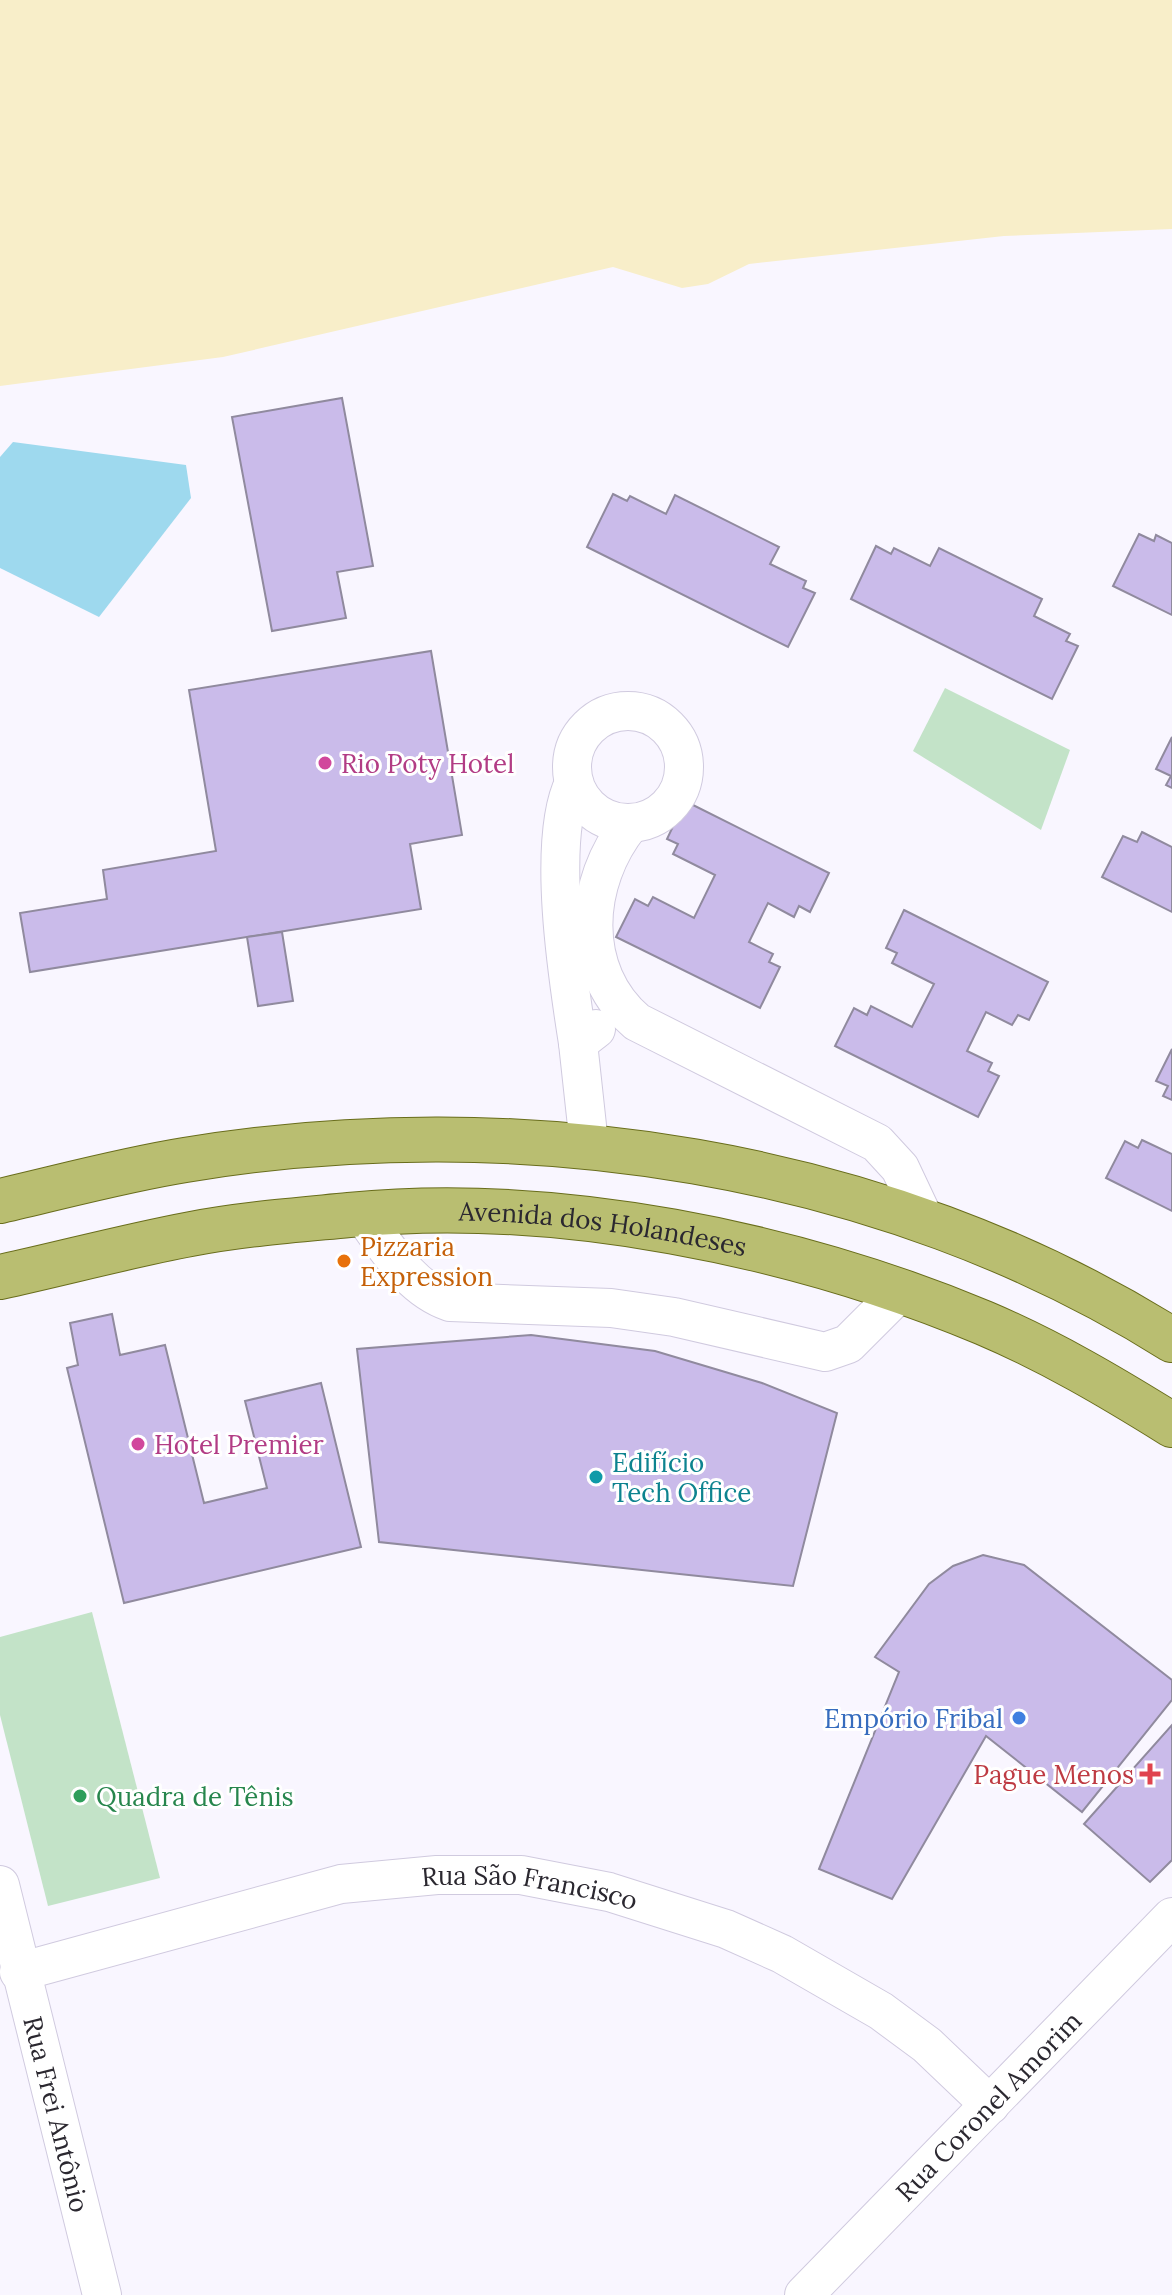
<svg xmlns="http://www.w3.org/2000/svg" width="1172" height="2295" font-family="Lora,serif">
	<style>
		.green { fill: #c3e3c8 }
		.sand { fill: #f8eec9 }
		.water { fill: #9ed9ee }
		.building { fill: #cabbea; stroke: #908a9e; stroke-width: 2 }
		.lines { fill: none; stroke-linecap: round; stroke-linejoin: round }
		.minor-casing { stroke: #d0cadf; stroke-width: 40 }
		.major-casing { stroke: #696d1c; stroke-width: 46 }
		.minor { stroke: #fff; stroke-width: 38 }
		.major { stroke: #b9be71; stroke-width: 44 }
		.hotel-dot { fill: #d1479c; stroke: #fff; stroke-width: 3 }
		.food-dot { fill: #e8710a; stroke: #fff; stroke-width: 3 }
		.culture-dot { fill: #0f9aa8; stroke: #fff; stroke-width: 3 }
		.shop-dot { fill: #3f7fe0; stroke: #fff; stroke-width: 3 }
		.health-dot { fill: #e0444e; stroke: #fff; stroke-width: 3 }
		.leisure-dot { fill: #2e9e5b; stroke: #fff; stroke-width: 3 }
		.labels { text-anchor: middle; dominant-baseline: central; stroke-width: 6; stroke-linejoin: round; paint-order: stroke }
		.hotel-label { font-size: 26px; fill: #b23c85; stroke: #fff; text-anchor: start }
		.street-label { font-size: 26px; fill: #2b2830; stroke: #fff }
		.food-label { font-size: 26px; fill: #c56008; stroke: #fff; text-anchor: start }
		.culture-label { font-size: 26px; fill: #0d838f; stroke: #fff; text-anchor: start }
		.shop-label { font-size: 26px; fill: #366cbe; stroke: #fff; text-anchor: end }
		.health-label { font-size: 26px; fill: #be3a42; stroke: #fff; text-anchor: end }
		.leisure-label { font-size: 26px; fill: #27864d; stroke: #fff; text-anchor: start }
	</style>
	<rect width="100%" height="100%" fill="#f9f6ff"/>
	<g class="green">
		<polygon points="945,688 1070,750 1041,830 913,751"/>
		<polygon points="92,1612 160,1878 48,1906 0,1715 0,1637"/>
	</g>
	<polygon class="sand" points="0,0 1172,0 1172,229 1004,236 749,264 708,284 682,288 613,267 223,357 0,386"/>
	<polygon class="water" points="13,442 186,465 191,498 99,617 0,568 0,457"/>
	<g class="building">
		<polygon points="342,398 373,566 337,572 346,618 272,631 232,417"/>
		<polygon points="613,494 627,501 630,496 666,514 675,495 779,547 770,564 806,581 803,588 815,593 788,647 587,547"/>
		<polygon points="1139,534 1154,541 1156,535 1172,543 1172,615 1113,586"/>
		<polygon points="876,546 891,554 894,548 930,566 939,548 1042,599 1034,616 1070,634 1066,641 1078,646 1052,699 851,599"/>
		<polygon points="431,651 462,835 410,844 421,909 30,972 20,913 107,899 103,870 216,851 189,690"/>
		<polygon points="1172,737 1172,788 1166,785 1171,776 1156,769"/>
		<polygon points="685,801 829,873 810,912 799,906 794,917 768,903 749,942 773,954 769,962 780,967 760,1008 616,937 635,899 648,906 653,897 694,918 715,875 673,854 678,844 667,839"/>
		<polygon points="1142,832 1172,847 1172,912 1102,877 1123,836 1137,842"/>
		<polygon points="904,910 1048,982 1029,1020 1018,1015 1012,1025 986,1012 967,1051 992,1063 988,1071 999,1076 978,1117 835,1046 854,1008 867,1015 871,1006 912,1027 934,984 892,963 897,953 886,948"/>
		<polygon points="282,932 293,1001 258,1006 247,937"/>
		<polygon points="1172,1049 1172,1100 1163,1096 1168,1086 1156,1081"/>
		<polygon points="1142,1140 1172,1154 1172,1211 1106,1178 1125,1141 1138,1148"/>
		<polygon points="112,1314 120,1355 165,1345 204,1503 267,1488 245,1401 321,1383 361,1547 124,1603 67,1368 78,1365 70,1323"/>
		<polygon points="531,1335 655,1351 762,1383 837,1413 793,1586 379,1542 357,1349"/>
		<polygon points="983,1555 1024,1565 1172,1680 1172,1700 1082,1812 986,1736 892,1899 819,1869 899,1672 875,1657 929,1584 953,1566"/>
		<polygon points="1172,1725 1172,1860 1150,1882 1084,1824"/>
	</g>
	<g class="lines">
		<g class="minor-casing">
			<g id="minor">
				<circle cx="628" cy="767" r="56"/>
				<path d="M574 783C546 839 568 980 578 1043"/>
				<path d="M630 824C583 882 577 971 637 1022L877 1143 900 1168 925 1221"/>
				<polyline points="589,1144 578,1043 596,1029"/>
				<path d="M362 1214C387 1247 409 1288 450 1302L611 1308 674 1317 825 1352 848 1344 900 1292"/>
				<path id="s1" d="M0 1885 102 2295"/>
				<path id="s2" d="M19 1972 341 1884 437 1875H521L609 1892 726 1929 782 1954 881 2011 927 2045 990 2105"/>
				<path id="s3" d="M804 2295 1172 1917"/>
			</g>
		</g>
		<g class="major-casing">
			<g id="major">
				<path d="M0 1201C61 1187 123 1170 185 1160 517 1105 884 1159 1172 1340"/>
				<path id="s4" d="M0 1277C64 1263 127 1246 191 1234 243 1224 297 1220 349 1215 556 1195 793 1243 984 1323 1050 1351 1111 1387 1172 1425"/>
			</g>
		</g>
		<use href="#minor" class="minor"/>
		<use href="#major" class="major"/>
	</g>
	<g class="hotel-dot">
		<circle cx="325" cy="763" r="8"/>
		<circle cx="138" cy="1444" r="8"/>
	</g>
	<circle class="food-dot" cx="344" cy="1261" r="8"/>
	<circle class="culture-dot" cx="596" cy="1477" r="8"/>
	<circle class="shop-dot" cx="1019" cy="1718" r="8"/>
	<path class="health-dot" d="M1146 1762h8v8h8v8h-8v8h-8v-8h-8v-8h8z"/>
	<circle class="leisure-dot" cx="80" cy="1796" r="8"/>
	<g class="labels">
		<g class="hotel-label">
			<text x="341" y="763">Rio Poty Hotel</text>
			<text x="154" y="1444">Hotel Premier</text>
		</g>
		<g class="street-label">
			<text stroke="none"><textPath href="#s4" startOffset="610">Avenida dos Holandeses</textPath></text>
			<text stroke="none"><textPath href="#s2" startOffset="524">Rua São Francisco</textPath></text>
			<text stroke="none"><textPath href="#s3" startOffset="264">Rua Coronel Amorim</textPath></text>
			<text stroke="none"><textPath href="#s1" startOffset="236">Rua Frei Antônio</textPath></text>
		</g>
		<g class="food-label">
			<text x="360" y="1246">Pizzaria<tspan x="360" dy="30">Expression</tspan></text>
		</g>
		<g class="culture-label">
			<text x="612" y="1462">Edifício<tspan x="612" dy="30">Tech Office</tspan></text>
		</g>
		<g class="shop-label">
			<text x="1003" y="1718">Empório Fribal</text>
		</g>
		<g class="health-label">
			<text x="1134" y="1774">Pague Menos</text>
		</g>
		<g class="leisure-label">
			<text x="96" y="1796">Quadra de Tênis</text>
		</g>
	</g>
</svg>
